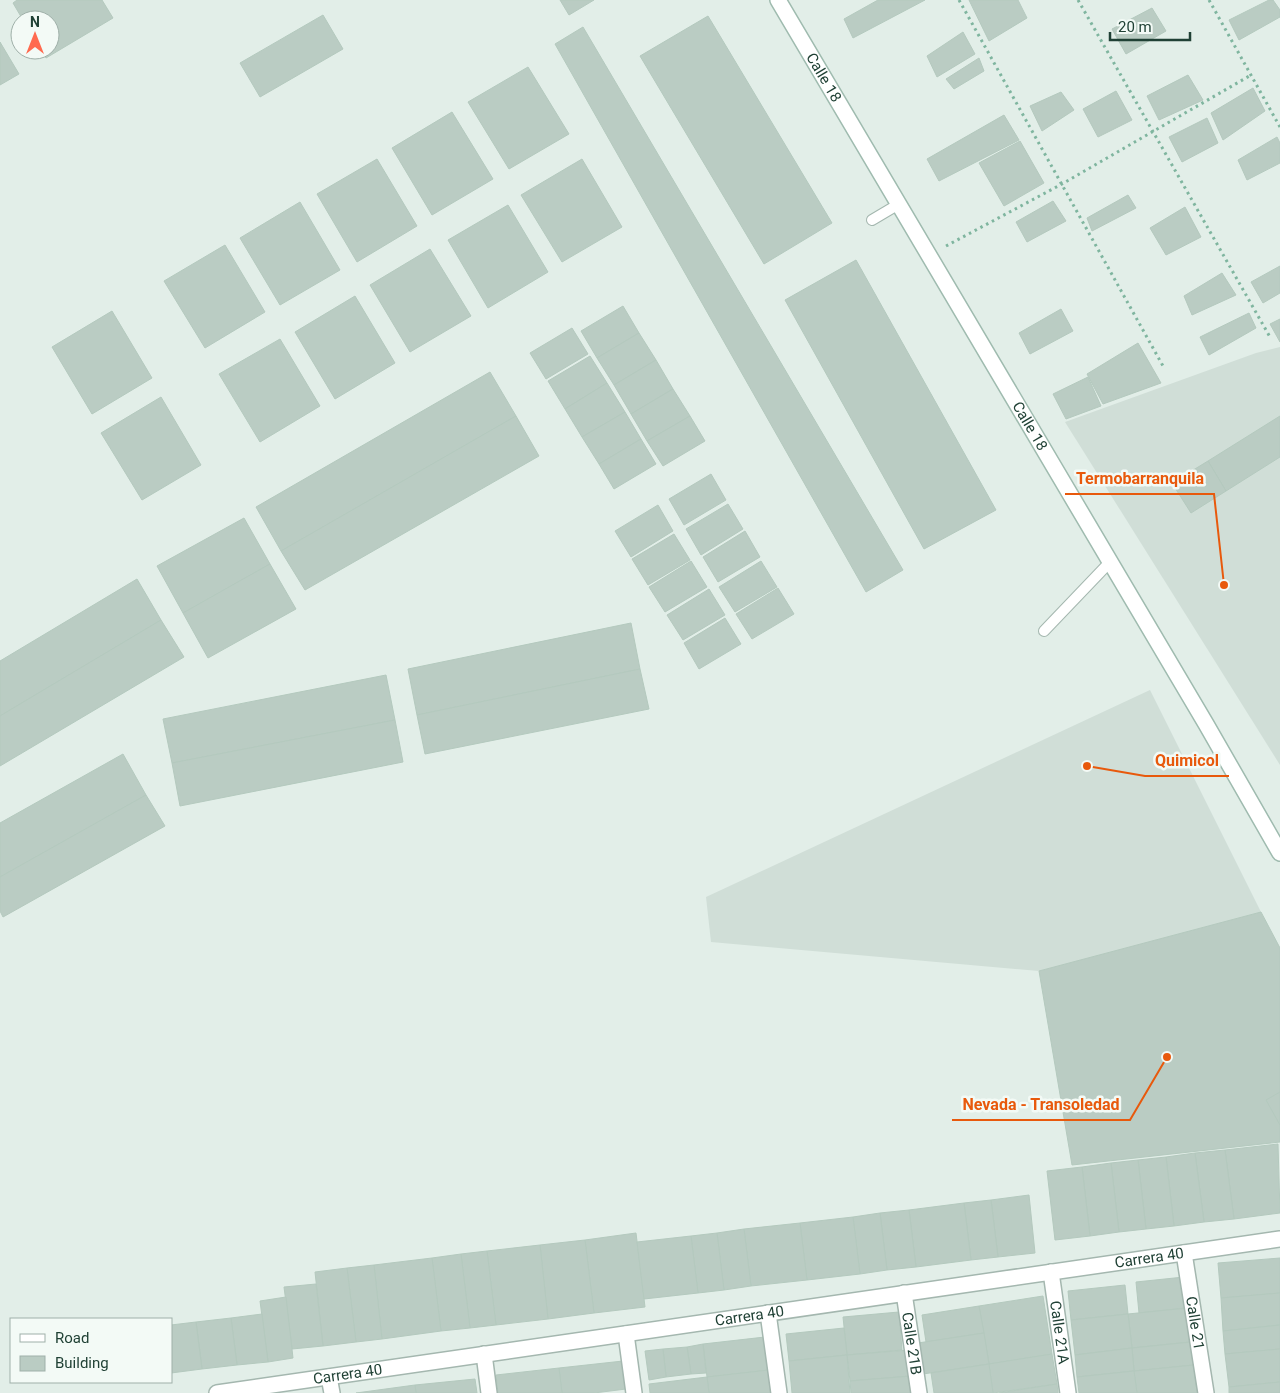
<svg xmlns="http://www.w3.org/2000/svg" width="1280" height="1393" font-family="Roboto,sans-serif">
	<style>
		.built { fill: #d0ded7 }
		.building { fill: #baccc3; stroke: #b4c9be }
		.lines { fill: none; stroke-linecap: round; stroke-linejoin: round }
		.service-casing { stroke: #a4b7af; stroke-width: 12 }
		.minor-casing { stroke: #a4b7af; stroke-width: 18 }
		.tertiary-casing { stroke: #a4b7af; stroke-width: 18 }
		.secondary-casing { stroke: #9fbbaf; stroke-width: 18 }
		.path { stroke: #7fb59f; stroke-width: 3; stroke-dasharray: 2.5 4; stroke-linecap: butt }
		.service { stroke: #fff; stroke-width: 10 }
		.minor { stroke: #fff; stroke-width: 15 }
		.tertiary { stroke: #fff; stroke-width: 15 }
		.secondary { stroke: #fff; stroke-width: 15 }
		.labels { text-anchor: middle; dominant-baseline: central; stroke-width: 5; stroke-linejoin: round; paint-order: stroke }
		.street-label { font-size: 15px; fill: #204135; stroke: #f3faf6 }
		.leader { fill: none; stroke: #e8590c; stroke-width: 2 }
		.callout-dot { fill: #e8590c; stroke: #f3faf6; stroke-width: 2 }
		.callout-label { font-size: 16px; text-anchor: middle; font-weight: bold; fill: #e8590c; stroke: #f3faf6; stroke-width: 5; stroke-linejoin: round; paint-order: stroke }
	</style>
	<rect width="100%" height="100%" fill="#e2eee8"/>
	<g class="built">
		<polygon points="1280,347 1280,765 1065,422 1256,353"/>
		<polygon points="1150,690 1261,912 1039,971 711,942 706,897"/>
	</g>
	<g class="building">
		<polygon points="17,0 102,0 113,18 46,58 41,50 50,50 50,20 23,20 13,3"/>
		<polygon points="560,0 594,0 569,15"/>
		<polygon points="878,0 925,0 853,38 844,19"/>
		<polygon points="969,0 1018,0 1027,18 989,41"/>
		<polygon points="1269,0 1273,0 1280,10 1280,17 1239,40 1229,20"/>
		<polygon points="1152,8 1166,31 1126,54 1112,29"/>
		<polygon points="323,15 343,49 260,97 240,63"/>
		<polygon points="708,16 832,223 764,264 640,56"/>
		<polygon points="583,27 903,570 866,592 555,44"/>
		<polygon points="963,32 975,54 937,77 927,56"/>
		<polygon points="0,42 19,74 0,85"/>
		<polygon points="979,58 984,71 954,89 946,79"/>
		<polygon points="528,67 569,134 509,169 468,102"/>
		<polygon points="1188,75 1203,100 1159,120 1147,96"/>
		<polygon points="1253,88 1265,111 1223,140 1211,113"/>
		<polygon points="1116,91 1132,120 1098,137 1083,109"/>
		<polygon points="1061,92 1074,110 1042,131 1030,106"/>
		<polygon points="452,112 493,179 432,215 392,148"/>
		<polygon points="1004,115 1019,140 939,181 927,159"/>
		<polygon points="1207,118 1218,143 1182,162 1169,137"/>
		<polygon points="1277,137 1280,143 1280,163 1247,180 1238,160"/>
		<polygon points="1020,141 1044,183 1004,206 979,163"/>
		<polygon points="377,159 417,226 357,262 317,194"/>
		<polygon points="582,159 622,227 562,262 521,195"/>
		<polygon points="1128,195 1136,208 1092,231 1087,218"/>
		<polygon points="1053,201 1066,221 1027,242 1016,222"/>
		<polygon points="300,202 340,270 280,305 240,238"/>
		<polygon points="508,205 548,272 488,308 448,240"/>
		<polygon points="1185,207 1201,237 1166,255 1150,228"/>
		<polygon points="225,245 265,312 205,348 164,281"/>
		<polygon points="430,249 471,316 410,352 370,285"/>
		<polygon points="856,260 996,510 924,549 785,300"/>
		<polygon points="1280,266 1280,293 1263,303 1251,282"/>
		<polygon points="1222,273 1236,295 1192,315 1184,296"/>
		<polygon points="355,296 395,363 335,399 295,332"/>
		<polygon points="623,306 639,333 597,358 581,331"/>
		<polygon points="1061,309 1073,331 1030,354 1019,333"/>
		<polygon points="112,311 152,378 92,414 52,347"/>
		<polygon points="1249,313 1256,328 1209,355 1200,337"/>
		<polygon points="1280,319 1280,342 1270,324"/>
		<polygon points="572,328 588,354 546,379 530,353"/>
		<polygon points="639,333 656,360 614,385 597,358"/>
		<polygon points="280,339 320,406 260,442 219,374"/>
		<polygon points="1138,343 1161,383 1103,404 1087,374"/>
		<polygon points="590,356 607,383 565,409 548,381"/>
		<polygon points="656,360 673,389 631,414 614,385"/>
		<polygon points="490,372 516,416 281,551 256,507"/>
		<polygon points="1088,377 1101,406 1066,419 1053,394"/>
		<polygon points="607,383 625,412 582,437 565,409"/>
		<polygon points="673,389 690,416 647,441 631,414"/>
		<polygon points="161,397 201,465 142,500 101,433"/>
		<polygon points="625,412 641,439 599,464 582,437"/>
		<polygon points="516,416 539,456 305,590 281,551"/>
		<polygon points="690,416 705,441 663,466 647,441"/>
		<polygon points="1280,416 1280,457 1226,491 1208,461"/>
		<polygon points="641,439 656,464 614,489 599,464"/>
		<polygon points="1208,461 1226,491 1191,513 1172,483"/>
		<polygon points="711,474 726,500 684,525 669,499"/>
		<polygon points="728,504 743,529 701,555 686,529"/>
		<polygon points="658,505 673,531 631,557 615,531"/>
		<polygon points="244,518 270,564 183,613 157,566"/>
		<polygon points="745,531 760,557 718,582 703,557"/>
		<polygon points="674,534 690,560 648,585 632,559"/>
		<polygon points="691,561 707,587 665,612 649,587"/>
		<polygon points="761,561 777,587 735,612 719,587"/>
		<polygon points="270,564 296,609 208,658 183,613"/>
		<polygon points="137,579 161,620 0,716 0,661"/>
		<polygon points="778,588 794,614 752,639 736,614"/>
		<polygon points="709,589 725,615 683,640 667,615"/>
		<polygon points="725,618 741,644 699,669 684,643"/>
		<polygon points="161,620 184,657 0,766 0,716"/>
		<polygon points="631,623 640,669 417,715 408,669"/>
		<polygon points="640,669 649,709 425,754 417,715"/>
		<polygon points="386,675 395,720 172,763 163,719"/>
		<polygon points="395,720 403,762 180,806 172,763"/>
		<polygon points="123,754 146,795 0,877 0,823"/>
		<polygon points="146,795 165,826 3,917 0,911 0,877"/>
		<polygon points="1261,912 1280,948 1280,1142 1072,1165 1039,971"/>
		<polygon points="1280,1092 1280,1125 1266,1100"/>
		<polygon points="1278,1144 1280,1213 1234,1219 1225,1150"/>
		<polygon points="1225,1150 1234,1219 1204,1222 1195,1153"/>
		<polygon points="1195,1153 1204,1222 1174,1226 1166,1157"/>
		<polygon points="1166,1157 1174,1226 1146,1229 1138,1160"/>
		<polygon points="1138,1160 1146,1229 1119,1232 1111,1163"/>
		<polygon points="1111,1163 1119,1232 1090,1236 1082,1167"/>
		<polygon points="1082,1167 1090,1236 1055,1240 1047,1171"/>
		<polygon points="1029,1195 1035,1253 998,1257 991,1200"/>
		<polygon points="991,1200 998,1257 971,1260 964,1203"/>
		<polygon points="964,1203 971,1260 916,1267 909,1210"/>
		<polygon points="909,1210 916,1267 887,1270 880,1213"/>
		<polygon points="880,1213 887,1270 860,1274 853,1217"/>
		<polygon points="853,1217 860,1274 807,1280 800,1223"/>
		<polygon points="800,1223 807,1280 751,1286 744,1229"/>
		<polygon points="744,1229 751,1286 724,1290 717,1233"/>
		<polygon points="636,1233 645,1307 594,1313 585,1240"/>
		<polygon points="717,1233 724,1290 698,1293 691,1236"/>
		<polygon points="691,1236 698,1293 644,1299 637,1242"/>
		<polygon points="585,1240 594,1313 548,1319 540,1245"/>
		<polygon points="540,1245 548,1319 496,1325 487,1251"/>
		<polygon points="487,1251 496,1325 470,1328 461,1254"/>
		<polygon points="461,1254 470,1328 441,1331 432,1258"/>
		<polygon points="432,1258 441,1331 382,1339 374,1265"/>
		<polygon points="1280,1258 1280,1293 1221,1298 1218,1263"/>
		<polygon points="374,1265 382,1339 356,1342 347,1268"/>
		<polygon points="347,1268 356,1342 323,1346 315,1272"/>
		<polygon points="1184,1277 1187,1308 1139,1313 1136,1282"/>
		<polygon points="316,1284 323,1346 292,1349 284,1287"/>
		<polygon points="1125,1285 1128,1314 1071,1320 1068,1291"/>
		<polygon points="1280,1293 1280,1325 1223,1331 1221,1298"/>
		<polygon points="1043,1296 1052,1354 989,1364 979,1306"/>
		<polygon points="286,1297 293,1358 268,1362 260,1301"/>
		<polygon points="979,1306 984,1333 926,1342 922,1315"/>
		<polygon points="1187,1308 1191,1342 1132,1348 1128,1314"/>
		<polygon points="899,1312 902,1350 847,1355 843,1317"/>
		<polygon points="262,1314 268,1362 237,1365 231,1318"/>
		<polygon points="1128,1314 1132,1348 1075,1355 1071,1320"/>
		<polygon points="231,1318 237,1365 202,1369 196,1322"/>
		<polygon points="196,1322 202,1369 171,1373 171,1325"/>
		<polygon points="1280,1325 1280,1349 1225,1354 1223,1331"/>
		<polygon points="844,1328 847,1355 789,1361 786,1334"/>
		<polygon points="984,1333 989,1364 923,1374 918,1343"/>
		<polygon points="765,1337 769,1370 707,1377 703,1344"/>
		<polygon points="1191,1342 1194,1365 1134,1371 1132,1348"/>
		<polygon points="703,1344 706,1373 691,1374 687,1347"/>
		<polygon points="687,1347 691,1374 666,1377 663,1349"/>
		<polygon points="1132,1348 1134,1371 1077,1377 1075,1355"/>
		<polygon points="663,1349 666,1377 649,1380 645,1351"/>
		<polygon points="1280,1349 1280,1382 1229,1387 1225,1354"/>
		<polygon points="909,1350 911,1376 850,1381 847,1355"/>
		<polygon points="1052,1354 1057,1384 993,1393 989,1364"/>
		<polygon points="847,1355 850,1393 792,1393 789,1361"/>
		<polygon points="623,1361 626,1389 594,1393 562,1393 559,1368"/>
		<polygon points="989,1364 993,1393 934,1393 931,1373"/>
		<polygon points="1194,1365 1197,1393 1137,1393 1134,1371"/>
		<polygon points="559,1368 562,1393 498,1393 496,1375"/>
		<polygon points="769,1370 772,1393 709,1393 707,1377"/>
		<polygon points="1134,1371 1137,1393 1079,1393 1077,1377"/>
		<polygon points="911,1376 913,1393 851,1393 850,1381"/>
		<polygon points="707,1377 709,1393 650,1393 649,1384"/>
		<polygon points="475,1379 477,1393 416,1393 415,1385"/>
		<polygon points="1280,1382 1280,1393 1229,1393 1229,1387"/>
		<polygon points="1057,1384 1058,1393 999,1393"/>
		<polygon points="415,1385 416,1393 356,1393"/>
	</g>
	<g class="lines">
		<g class="service-casing">
			<g id="service">
				<polyline points="872,220 899,204"/>
				<polyline points="1044,631 1109,563"/>
			</g>
		</g>
		<g class="minor-casing">
			<g id="minor">
				<path id="s1" d="M1184 1253 1206 1393"/>
				<path id="s2" d="M1051 1272 1068 1393"/>
				<path id="s3" d="M904 1293 919 1393"/>
				<polyline points="768,1313 779,1393"/>
				<polyline points="626,1334 634,1393"/>
				<polyline points="484,1354 489,1393"/>
				<polyline points="329,1377 332,1393"/>
			</g>
		</g>
		<g class="tertiary-casing">
			<g id="tertiary">
				<path id="s4" d="M217 1393 1280 1239"/>
			</g>
		</g>
		<g class="secondary-casing">
			<g id="secondary">
				<path id="s5" d="M778 0 1206 724 1280 853"/>
			</g>
		</g>
		<g class="path">
			<polyline points="959,0 1163,366"/>
			<polyline points="1078,0 1270,337"/>
			<polyline points="1209,0 1280,127"/>
			<polyline points="946,246 1062,184 1251,75"/>
		</g>
		<use href="#service" class="service"/>
		<use href="#minor" class="minor"/>
		<use href="#tertiary" class="tertiary"/>
		<use href="#secondary" class="secondary"/>
	</g>
	<g class="labels">
		<g class="street-label">
			<text stroke="none"><textPath href="#s5" startOffset="90">Calle 18</textPath></text>
			<text stroke="none"><textPath href="#s5" startOffset="495">Calle 18</textPath></text>
			<text stroke="none"><textPath href="#s4" startOffset="942">Carrera 40</textPath></text>
			<text stroke="none"><textPath href="#s4" startOffset="538">Carrera 40</textPath></text>
			<text stroke="none"><textPath href="#s1" startOffset="71">Calle 21</textPath></text>
			<text stroke="none"><textPath href="#s2" startOffset="61">Calle 21A</textPath></text>
			<text stroke="none"><textPath href="#s3" startOffset="51">Calle 21B</textPath></text>
			<text stroke="none"><textPath href="#s4" startOffset="132">Carrera 40</textPath></text>
		</g>
	</g>
	<path class="leader" d="M1224 585L1214 494H1065M1087 766L1145 776H1229M1167 1057L1130 1120H952"/>
	<g class="callout-dot">
		<circle cx="1224" cy="585" r="5"/>
		<circle cx="1087" cy="766" r="5"/>
		<circle cx="1167" cy="1057" r="5"/>
	</g>
	<g class="callout-label">
		<text x="1140" y="484">Termobarranquila</text>
		<text x="1187" y="766">Quimicol</text>
		<text x="1041" y="1110">Nevada - Transoledad</text>
	</g>
	<rect x="10" y="1318" width="162" height="65" fill="#f3faf6" stroke="#9fb0a9"/>
	<rect x="20" y="1334" width="25" height="8" fill="#ffffff" stroke="#9fb0a9"/>
	<text x="55" y="1343" font-size="15" fill="#204135">Road</text>
	<rect x="20" y="1356" width="25" height="15" fill="#baccc3" stroke="#9fb0a9"/>
	<text x="55" y="1368" font-size="15" fill="#204135">Building</text>
	<g transform="translate(35 35)"><circle r="24" fill="#f3faf6" stroke="#9fb0a9"/>
	<path d="M0-4L9 19L0 12L-9 19Z" fill="#ff6a4f"/>
	<text y="-8" font-size="14" font-weight="bold" text-anchor="middle" fill="#204135">N</text>
	</g>
	<path d="M1110 32v8h80v-8" fill="none" stroke="#204135" stroke-width="2.5"/>
	<text x="1118" y="32" font-size="15" fill="#204135" stroke="#f3faf6" stroke-width="4" paint-order="stroke">20 m</text>
</svg>
